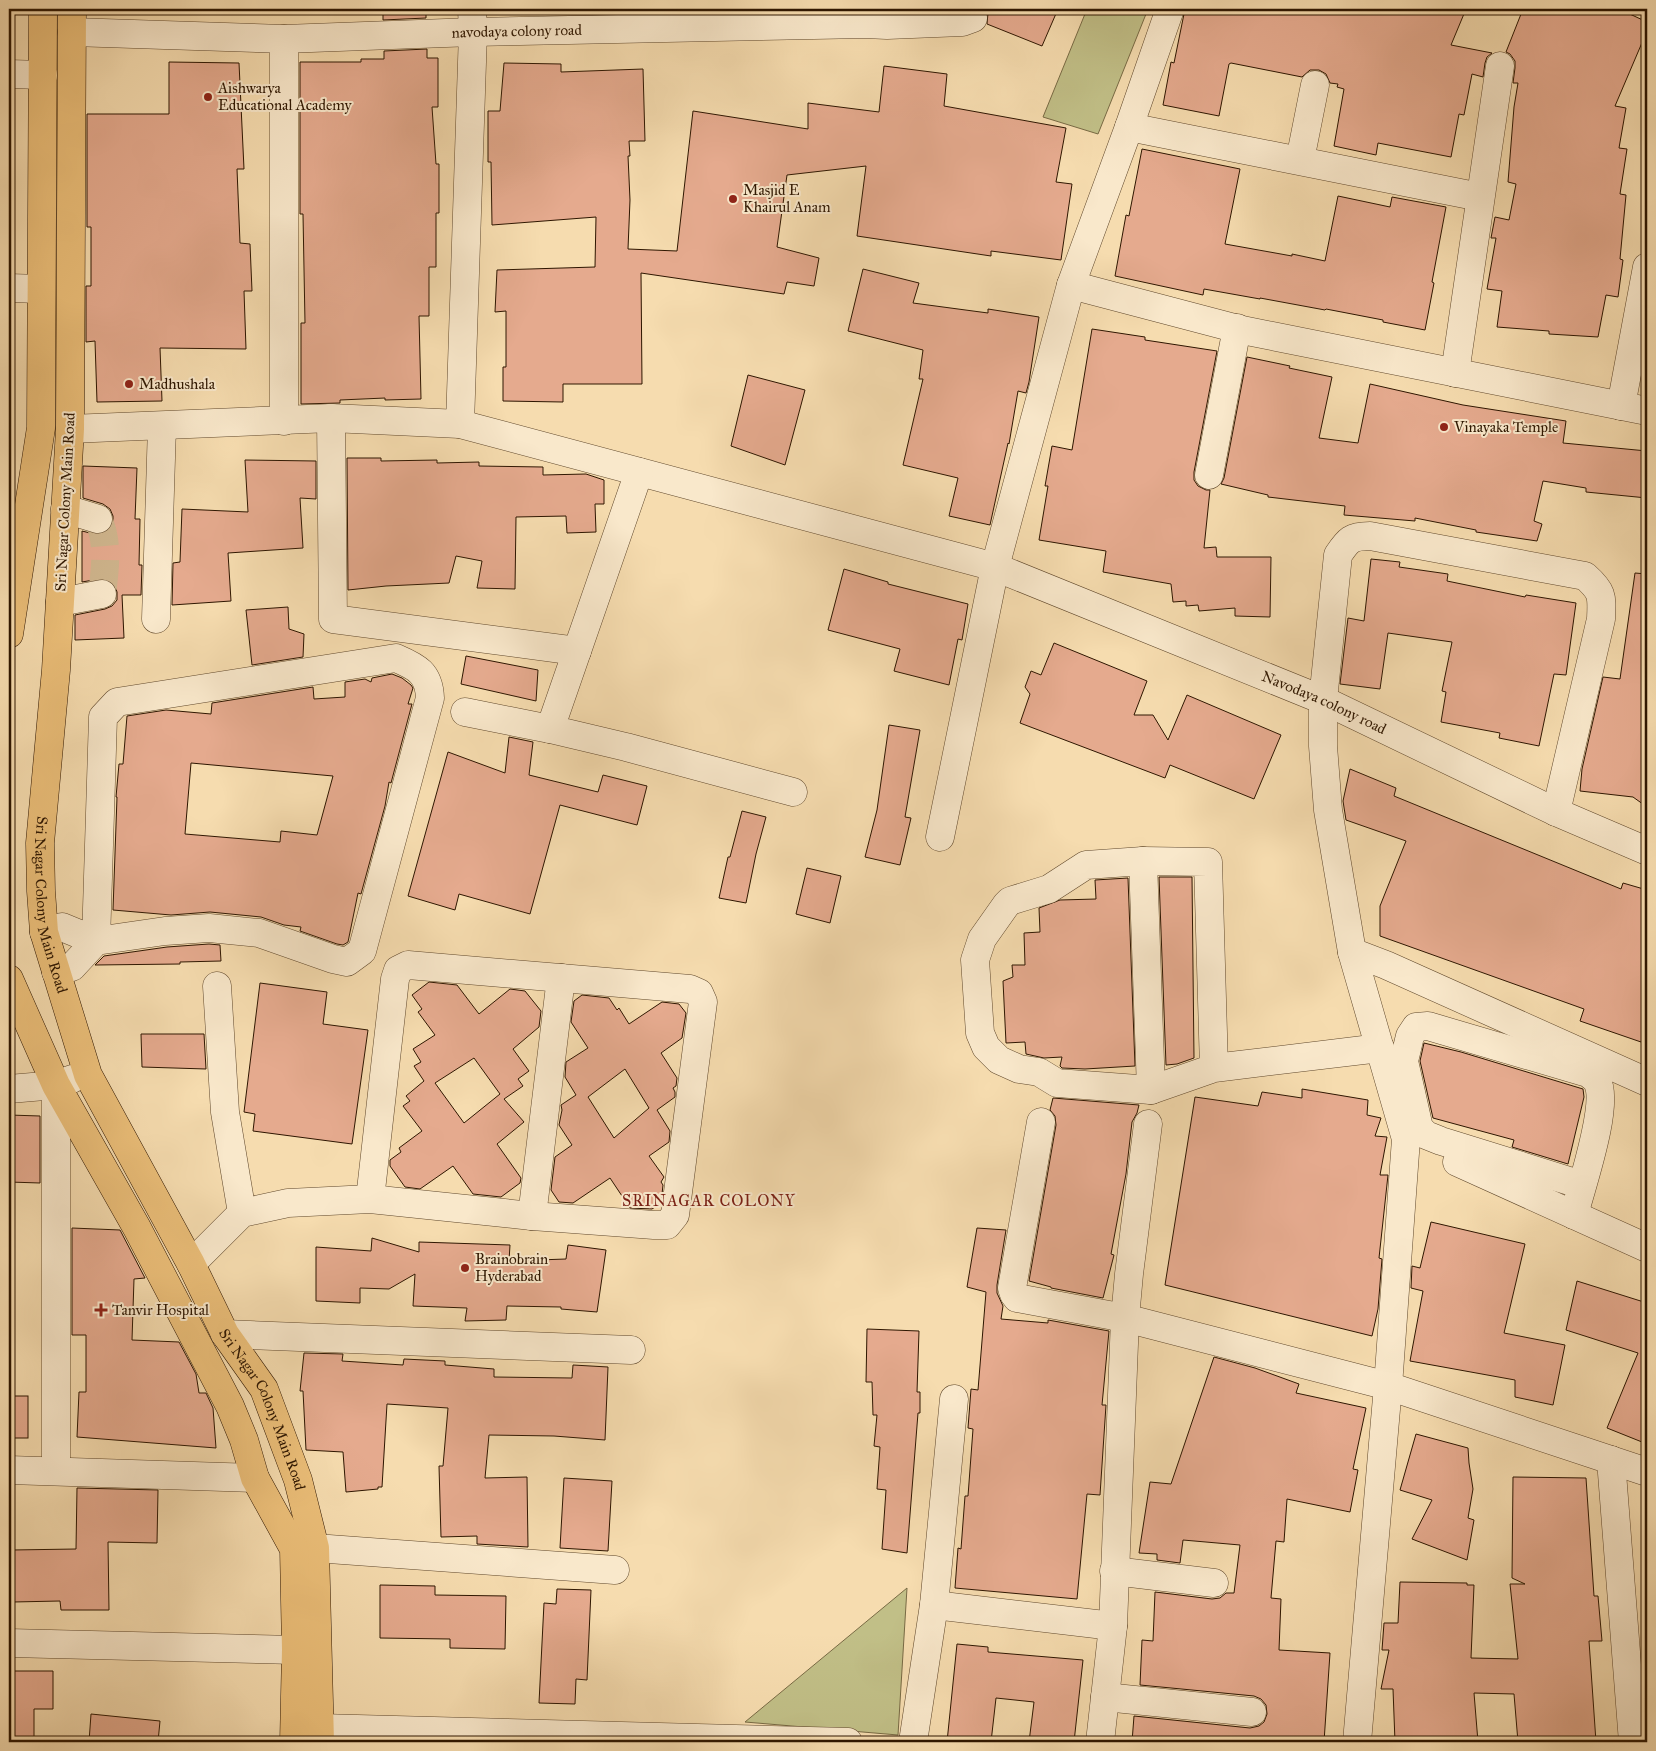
<svg xmlns="http://www.w3.org/2000/svg" width="1656" height="1751" font-family="'IM FELL Great Primer',serif">
	<style>
		.green { fill: #c1bf87; stroke: #786a44 }
		.building { fill: #e5aa8e; stroke: #2e1600; fill-rule: evenodd }
		.lines { fill: none; stroke-linecap: round; stroke-linejoin: round }
		.minor-tunnel { stroke: #ceb48c; stroke-width: 28; stroke-dasharray: 28 14; stroke-linecap: butt }
		.minor-casing { stroke: #60482c; stroke-width: 29 }
		.major-casing { stroke: #2e1600; stroke-width: 29 }
		.minor { stroke: #f9e8cb; stroke-width: 28 }
		.major { stroke: #ebbe78; stroke-width: 28 }
		.poi-dot { fill: #8f2418; stroke: #f9e8cb; stroke-width: 2 }
		.labels { text-anchor: middle; dominant-baseline: central; stroke-width: 4; stroke-linejoin: round; paint-order: stroke }
		.street-label { font-size: 15px; fill: #2e1600; stroke: #f9e8cb }
		.poi-label { font-size: 15px; fill: #2e1600; stroke: #f9e8cb; text-anchor: start }
		.neighbourhood-label { font-size: 16px; letter-spacing: 1px; fill: #7a1f14; stroke: #f9e8cb }
	</style>
	<rect width="100%" height="100%" fill="#f6dcaf"/>
	<filter id="stains"><feTurbulence type="fractalNoise" baseFrequency=".004" numOctaves="4"/><feColorMatrix values="0 0 0 0 .2 0 0 0 0 .09 0 0 0 0 .02 0 0 0 .5 -.17"/></filter>
	<radialGradient id="worn" r=".72"><stop offset=".6" stop-color="#630" stop-opacity="0"/><stop offset="1" stop-color="#630" stop-opacity=".3"/></radialGradient>
	<g class="green">
		<polygon points="1087,9 1148,9 1098,134 1043,117"/>
		<polygon points="907,1588 898,1735 745,1722"/>
	</g>
	<g class="building">
		<polygon points="383,9 426,9 426,18 383,20"/>
		<polygon points="985,9 1058,9 1042,46 987,24 988,13"/>
		<polygon points="1185,9 1466,9 1451,45 1492,53 1487,57 1485,63 1483,77 1472,74 1464,115 1459,114 1451,157 1378,143 1376,155 1334,146 1344,89 1337,87 1338,84 1330,83 1326,74 1319,70 1310,70 1302,77 1231,63 1229,64 1219,116 1163,105 1171,62 1174,63"/>
		<polygon points="1523,9 1619,9 1647,22 1647,31 1615,106 1626,108 1619,148 1627,149 1620,194 1626,195 1620,259 1623,260 1618,297 1606,295 1598,337 1549,334 1549,331 1497,327 1502,291 1487,289 1496,238 1491,238 1495,217 1509,220 1516,184 1508,182 1514,107 1518,83 1513,83 1515,68 1515,61 1510,54 1506,52"/>
		<polygon points="427,49 427,58 438,58 438,107 432,107 436,164 439,164 439,213 436,213 436,267 429,267 429,316 419,316 421,399 385,400 385,398 340,400 340,403 301,404 301,323 305,323 303,214 300,214 300,62 361,62 361,59 384,59 384,51"/>
		<polygon points="169,62 239,63 244,169 237,169 240,243 250,244 252,291 244,291 246,349 160,348 162,401 97,402 95,341 86,342 86,286 91,286 91,227 87,227 87,114 169,114"/>
		<polygon points="504,63 561,64 561,72 643,69 645,141 629,141 630,156 628,156 630,200 628,249 677,251 693,111 808,129 808,103 879,112 884,66 947,74 944,106 1066,128 1056,182 1072,184 1061,260 991,251 991,256 857,236 866,166 787,175 777,247 819,258 814,286 787,282 784,294 641,273 642,384 563,384 563,402 503,401 503,367 506,367 506,311 495,312 497,270 595,267 596,217 492,225 491,162 488,162 488,111 500,111"/>
		<polygon points="1142,149 1240,169 1225,244 1292,256 1292,254 1325,261 1338,196 1390,207 1392,197 1446,207 1432,282 1434,283 1425,330 1383,322 1383,320 1326,309 1325,310 1260,298 1260,299 1204,289 1203,295 1115,276 1126,215 1129,216"/>
		<polygon points="863,269 919,283 913,303 988,313 988,309 1039,317 1029,382 1026,393 1018,391 1009,444 1008,443 990,525 949,516 958,478 903,465 923,379 919,379 923,350 848,331"/>
		<polygon points="1092,329 1145,337 1145,340 1217,351 1194,472 1194,480 1198,486 1206,490 1210,490 1204,548 1216,547 1217,557 1271,557 1270,617 1235,616 1235,608 1199,611 1198,605 1186,606 1186,601 1173,602 1171,584 1103,572 1106,551 1039,540 1048,486 1045,486 1052,446 1072,450"/>
		<polygon points="1247,357 1290,366 1289,368 1332,377 1319,438 1358,443 1370,384 1463,405 1566,421 1563,443 1647,451 1647,498 1586,492 1586,488 1543,481 1534,521 1542,524 1537,541 1476,532 1476,530 1415,518 1415,521 1344,515 1345,506 1268,497 1268,495 1221,484 1224,478"/>
		<polygon points="748,375 805,390 785,465 731,446"/>
		<polygon points="347,458 381,458 381,461 437,460 437,463 479,462 479,466 543,467 543,475 586,474 604,480 604,504 595,504 596,532 567,533 566,516 516,517 515,589 477,588 482,561 456,556 449,583 386,586 348,590"/>
		<polygon points="245,460 316,461 316,499 300,498 303,548 228,553 231,601 172,605 173,563 180,562 182,509 248,512"/>
		<polygon points="83,466 137,468 135,519 140,519 139,565 142,565 141,595 122,595 124,638 75,640 75,615 105,609 112,606 117,600 117,592 114,584 107,579 99,579 82,582 82,531 94,534 102,534 109,530 113,523 113,516 110,509 103,504 83,498"/>
		<polygon points="1371,559 1400,562 1399,567 1448,574 1447,581 1525,597 1526,595 1576,603 1566,675 1554,674 1539,746 1499,738 1500,733 1441,722 1446,692 1442,691 1452,642 1388,633 1380,689 1340,684 1348,618 1364,621"/>
		<polygon points="844,569 888,582 888,584 968,604 962,640 958,639 949,685 894,671 900,649 828,630"/>
		<polygon points="1635,573 1647,574 1647,807 1633,797 1580,791 1582,769 1603,677 1620,679"/>
		<polygon points="288,607 289,629 304,634 303,657 252,665 246,610"/>
		<polygon points="1054,643 1147,681 1134,715 1153,715 1168,740 1187,695 1281,735 1254,799 1170,765 1165,778 1020,723 1030,694 1025,687 1031,671 1041,675"/>
		<polygon points="466,656 538,670 536,701 461,684"/>
		<path d="M392 674 402 678 411 685 413 688 408 704H412L391 783 389 782 385 806 361 894 358 893 348 942 343 945 337 944 300 931 301 927 284 925 261 917 210 912 171 915 113 910 117 797H116L119 764H123L127 716 166 710 211 714 212 703 313 687 314 699 345 697V682L365 679 371 682 372 678ZM191 763 333 776 317 835 281 831 280 842 185 834Z"/>
		<polygon points="889,725 920,730 905,817 911,818 900,865 865,857 877,810"/>
		<polygon points="509,737 533,742 529,775 598,792 603,775 647,786 637,825 560,805 530,914 459,894 455,910 408,896 448,752 505,773"/>
		<polygon points="1350,769 1396,788 1394,796 1621,889 1623,883 1647,890 1647,1022 1641,1042 1580,1021 1584,1009 1380,936 1380,906 1406,841 1346,820 1343,801"/>
		<polygon points="742,811 766,817 756,854 746,903 719,898 728,857 730,857"/>
		<polygon points="807,868 841,876 830,923 796,914"/>
		<polygon points="1159,877 1192,877 1194,1058 1177,1064 1166,1065"/>
		<polygon points="1128,878 1135,1066 1085,1069 1062,1068 1060,1066 1062,1057 1044,1058 1026,1054 1025,1042 1006,1043 1003,981 1013,977 1012,965 1025,965 1024,933 1040,932 1039,908 1060,900 1096,899 1095,880"/>
		<polygon points="209,944 220,945 221,961 180,962 180,964 95,965 104,956 167,947"/>
		<path d="M429 982 457 985 479 1014 510 989 525 991 541 1011 539 1027 513 1049 529 1071 518 1079 523 1086 504 1099 524 1122 497 1144 521 1178 520 1183 501 1197 473 1194 453 1166 420 1189 405 1187 390 1166V1160L401 1152 399 1148 422 1131 403 1106 410 1101 406 1096 424 1081 414 1066 421 1062 413 1049 435 1035 418 1012 422 1009 412 995ZM474 1058 500 1094 464 1123 435 1083Z"/>
		<polygon points="260,983 327,992 323,1024 368,1030 352,1144 253,1131 255,1114 244,1112"/>
		<path d="M582 995 609 998 617 1010 619 1008 629 1024 662 1002 679 1004 686 1013 682 1038 661 1053 677 1078 676 1086 673 1088 675 1092V1097L657 1110 670 1131 669 1142 649 1156 664 1177 661 1182 663 1185 661 1203 652 1209 630 1208 610 1178 573 1203 559 1202 551 1190 555 1157 572 1145 559 1125 562 1110 561 1105 576 1095 565 1077 566 1062 588 1048 571 1022 574 1001ZM625 1069 649 1108 614 1138 588 1097Z"/>
		<polygon points="141,1034 204,1034 206,1069 142,1067"/>
		<polygon points="1424,1043 1461,1052 1583,1089 1584,1097 1568,1164 1512,1147 1514,1140 1433,1118 1420,1061"/>
		<polygon points="1302,1089 1368,1100 1367,1115 1381,1118 1375,1136 1387,1137 1380,1175 1388,1175 1379,1258 1382,1259 1378,1309 1372,1336 1165,1285 1195,1097 1258,1106 1262,1092 1302,1098"/>
		<polygon points="1053,1098 1139,1105 1137,1113 1132,1122 1126,1174 1111,1254 1114,1255 1103,1298 1051,1288 1051,1287 1029,1281 1056,1125 1055,1116 1050,1110"/>
		<polygon points="9,1115 40,1116 40,1183 9,1182"/>
		<polygon points="1431,1222 1525,1244 1504,1333 1565,1345 1553,1405 1515,1397 1515,1380 1410,1361 1423,1291 1411,1288 1412,1266 1420,1268"/>
		<polygon points="72,1228 120,1230 145,1278 134,1279 132,1340 179,1342 196,1374 199,1393 206,1393 213,1408 216,1448 77,1437 79,1392 86,1392 86,1335 72,1335"/>
		<polygon points="977,1228 1006,1230 997,1285 997,1293 1003,1306 1001,1319 1048,1323 1048,1320 1109,1331 1102,1405 1106,1405 1100,1495 1087,1494 1077,1599 955,1588 958,1548 961,1549 965,1496 968,1496 973,1429 968,1428 971,1389 978,1390 986,1292 967,1287"/>
		<polygon points="372,1238 419,1252 419,1242 510,1245 509,1261 566,1259 568,1245 606,1250 597,1312 561,1309 561,1307 507,1306 506,1320 465,1321 467,1308 413,1306 415,1274 389,1289 360,1288 360,1303 316,1301 316,1247 371,1251"/>
		<polygon points="1577,1281 1647,1303 1647,1444 1607,1428 1638,1353 1566,1330"/>
		<polygon points="867,1329 919,1331 917,1392 920,1392 920,1413 918,1413 907,1553 882,1549 886,1490 877,1489 880,1447 874,1446 877,1415 873,1415 872,1382 866,1382"/>
		<polygon points="304,1353 343,1354 342,1361 403,1365 404,1359 445,1361 445,1365 494,1369 494,1377 572,1378 573,1365 608,1367 605,1440 554,1436 489,1435 485,1478 527,1477 528,1547 477,1544 477,1536 441,1537 439,1466 443,1466 448,1408 387,1404 382,1487 378,1487 378,1489 346,1492 343,1452 306,1450 303,1391 300,1391"/>
		<polygon points="1214,1357 1255,1368 1299,1384 1296,1393 1366,1408 1353,1469 1358,1470 1350,1512 1287,1499 1284,1542 1276,1541 1271,1598 1281,1599 1279,1650 1330,1653 1324,1742 1132,1742 1134,1716 1250,1728 1259,1726 1264,1722 1267,1714 1266,1705 1261,1699 1254,1696 1140,1685 1142,1640 1153,1641 1155,1592 1212,1599 1220,1598 1226,1593 1234,1593 1240,1545 1183,1540 1180,1563 1157,1560 1157,1554 1139,1553 1150,1482 1171,1484"/>
		<rect x="9" y="1396" width="19" height="42"/>
		<polygon points="1416,1434 1468,1448 1469,1463 1473,1489 1468,1518 1474,1520 1467,1560 1412,1539 1432,1500 1400,1490"/>
		<polygon points="1513,1477 1586,1478 1594,1596 1598,1596 1602,1641 1589,1641 1596,1742 1518,1742 1514,1694 1474,1693 1478,1742 1395,1742 1393,1689 1381,1689 1389,1650 1382,1650 1384,1623 1398,1623 1400,1582 1467,1583 1467,1585 1474,1585 1471,1658 1518,1659 1510,1584 1525,1584 1512,1578"/>
		<polygon points="564,1478 612,1481 608,1551 560,1548"/>
		<polygon points="77,1488 158,1490 157,1543 108,1542 109,1610 61,1610 60,1601 13,1602 12,1550 76,1549"/>
		<polygon points="380,1585 435,1586 435,1595 506,1596 505,1649 450,1648 450,1639 380,1638"/>
		<polygon points="557,1589 591,1590 587,1680 576,1679 575,1704 539,1703 544,1603 556,1604"/>
		<polygon points="957,1644 988,1647 988,1652 1083,1660 1074,1742 1029,1742 1034,1702 996,1698 991,1742 947,1742"/>
		<polygon points="9,1671 53,1671 53,1709 34,1709 34,1742 9,1742"/>
		<polygon points="91,1714 160,1721 158,1742 89,1742"/>
	</g>
	<g class="lines">
		<path class="minor-tunnel" d="M98 519C109 542 105 570 102 594"/>
		<g class="minor-casing">
			<g id="minor">
				<path id="s1" d="M72 32 284 39 473 32 865 24 887 25 962 22 973 18"/>
				<polyline points="9,74 43,75"/>
				<polyline points="1129,127 1480,197"/>
				<polyline points="1300,160 1315,85"/>
				<polyline points="1071,285 1242,330 1647,411"/>
				<polyline points="9,288 41,289"/>
				<polyline points="1455,373 1500,66"/>
				<polyline points="1621,406 1647,267"/>
				<polyline points="331,418 333,619 577,651"/>
				<polyline points="284,421 284,39"/>
				<polyline points="460,424 473,32 472,9"/>
				<path id="s2" d="M70 429 331 418 460 424 995 567 1323 700 1556 812 1647 851"/>
				<polyline points="639,472 550,729 626,747 793,792"/>
				<polyline points="1209,475 1237,328"/>
				<polyline points="65,509 98,519"/>
				<polyline points="60,602 102,594"/>
				<polyline points="156,619 162,426"/>
				<polyline points="465,712 550,729"/>
				<polyline points="940,837 995,567 1071,285 1129,127 1170,9"/>
				<polyline points="1143,861 1151,1090"/>
				<path d="M44 932 62 927 96 941 165 931 209 928 259 933 333 959 347 962 362 951 430 698C429 673 417 667 396 658L117 702 103 717 96 941 72 967 56 972"/>
				<polyline points="1352,952 1386,965 1647,1082"/>
				<polyline points="217,986 225,1112 242,1213"/>
				<polyline points="1214,1068 1208,862 1143,861 1086,865 1049,889 1010,901 1006,905 982,939 975,960 980,1033 986,1047 999,1060 1019,1069 1039,1072 1057,1083 1151,1090 1214,1068 1380,1048"/>
				<polyline points="56,1085 56,1471"/>
				<polyline points="9,1089 56,1085 72,1079"/>
				<polyline points="1041,1122 1012,1288 1014,1294 1017,1298 1125,1318 1388,1386 1647,1472"/>
				<polyline points="1457,1162 1647,1248"/>
				<path d="M1574 1215C1581 1187 1610 1104 1597 1081 1595 1078 1590 1075 1588 1073L1428 1026 1416 1027 1410 1036 1404 1061 1419 1128 1426 1135 1441 1141 1582 1185"/>
				<polyline points="532,1216 561,978"/>
				<polyline points="191,1264 242,1213 288,1203 370,1199 532,1216 654,1225 667,1225 675,1215 703,1002 699,993 690,989 408,965 398,970 395,979 370,1199"/>
				<polyline points="225,1334 631,1350"/>
				<polyline points="1611,1460 1633,1742"/>
				<polyline points="9,1470 255,1478"/>
				<polyline points="315,1548 615,1570"/>
				<polyline points="1114,1571 1214,1583"/>
				<polyline points="934,1605 1113,1626"/>
				<polyline points="9,1643 296,1650"/>
				<polyline points="1105,1697 1252,1712"/>
				<polyline points="319,1728 848,1742"/>
				<polyline points="913,1742 934,1605 954,1399"/>
				<polyline points="1100,1742 1113,1626 1125,1318 1129,1274 1148,1124"/>
				<path d="M1357 1742 1388 1386 1406 1139 1352 952 1328 810 1323 746V700L1338 555C1348 540 1351 536 1370 536L1585 576C1603 592 1602 596 1601 619L1556 812"/>
			</g>
		</g>
		<g class="major-casing">
			<g id="major">
				<path id="s3" d="M72 9 70 429 56 670 40 843 41 891 44 932 88 1075 191 1264 225 1334 264 1389 298 1480 315 1548 320 1742"/>
				<polyline points="9,634 41,428 43,9"/>
				<polyline points="9,979 56,1085 137,1228 230,1406 244,1440 255,1478 294,1549 296,1650 294,1742"/>
			</g>
		</g>
		<use href="#minor" class="minor"/>
		<use href="#major" class="major"/>
	</g>
	<g class="poi-dot">
		<circle cx="208" cy="97" r="5"/>
		<circle cx="733" cy="199" r="5"/>
		<circle cx="129" cy="384" r="5"/>
		<circle cx="1444" cy="427" r="5"/>
		<circle cx="465" cy="1268" r="5"/>
		<path d="M98.5 1302.5h5v5h5v5h-5v5h-5v-5h-5v-5h5z"/>
	</g>
	<g class="labels">
		<g class="street-label">
			<text stroke="none"><textPath href="#s1" startOffset="445">navodaya colony road</textPath></text>
			<text transform="translate(65 502) rotate(-87)">Sri Nagar Colony Main Road</text>
			<text stroke="none"><textPath href="#s2" startOffset="1300">Navodaya colony road</textPath></text>
			<text stroke="none"><textPath href="#s3" startOffset="898">Sri Nagar Colony Main Road</textPath></text>
			<text stroke="none"><textPath href="#s3" startOffset="1452">Sri Nagar Colony Main Road</textPath></text>
		</g>
		<g class="poi-label">
			<text x="218" y="88">Aishwarya<tspan x="218" dy="17">Educational Academy</tspan></text>
			<text x="743" y="190">Masjid E<tspan x="743" dy="17">Khairul Anam</tspan></text>
			<text x="139" y="384">Madhushala</text>
			<text x="1454" y="427">Vinayaka Temple</text>
			<text x="475" y="1259">Brainobrain<tspan x="475" dy="17">Hyderabad</tspan></text>
			<text x="112" y="1310">Tanvir Hospital</text>
		</g>
		<g class="neighbourhood-label">
			<text x="709" y="1200">SRINAGAR COLONY</text>
		</g>
	</g>
	<rect width="1656" height="1751" fill="none" stroke="#f6dcaf" stroke-width="30"/>
	<rect x="10" y="10" width="1636" height="1731" fill="none" stroke="#2e1600" stroke-width="2.5"/>
	<rect x="15" y="15" width="1626" height="1721" fill="none" stroke="#2e1600"/>
	<rect width="100%" height="100%" filter="url(#stains)"/>
	<rect width="100%" height="100%" fill="url(#worn)"/>
</svg>
